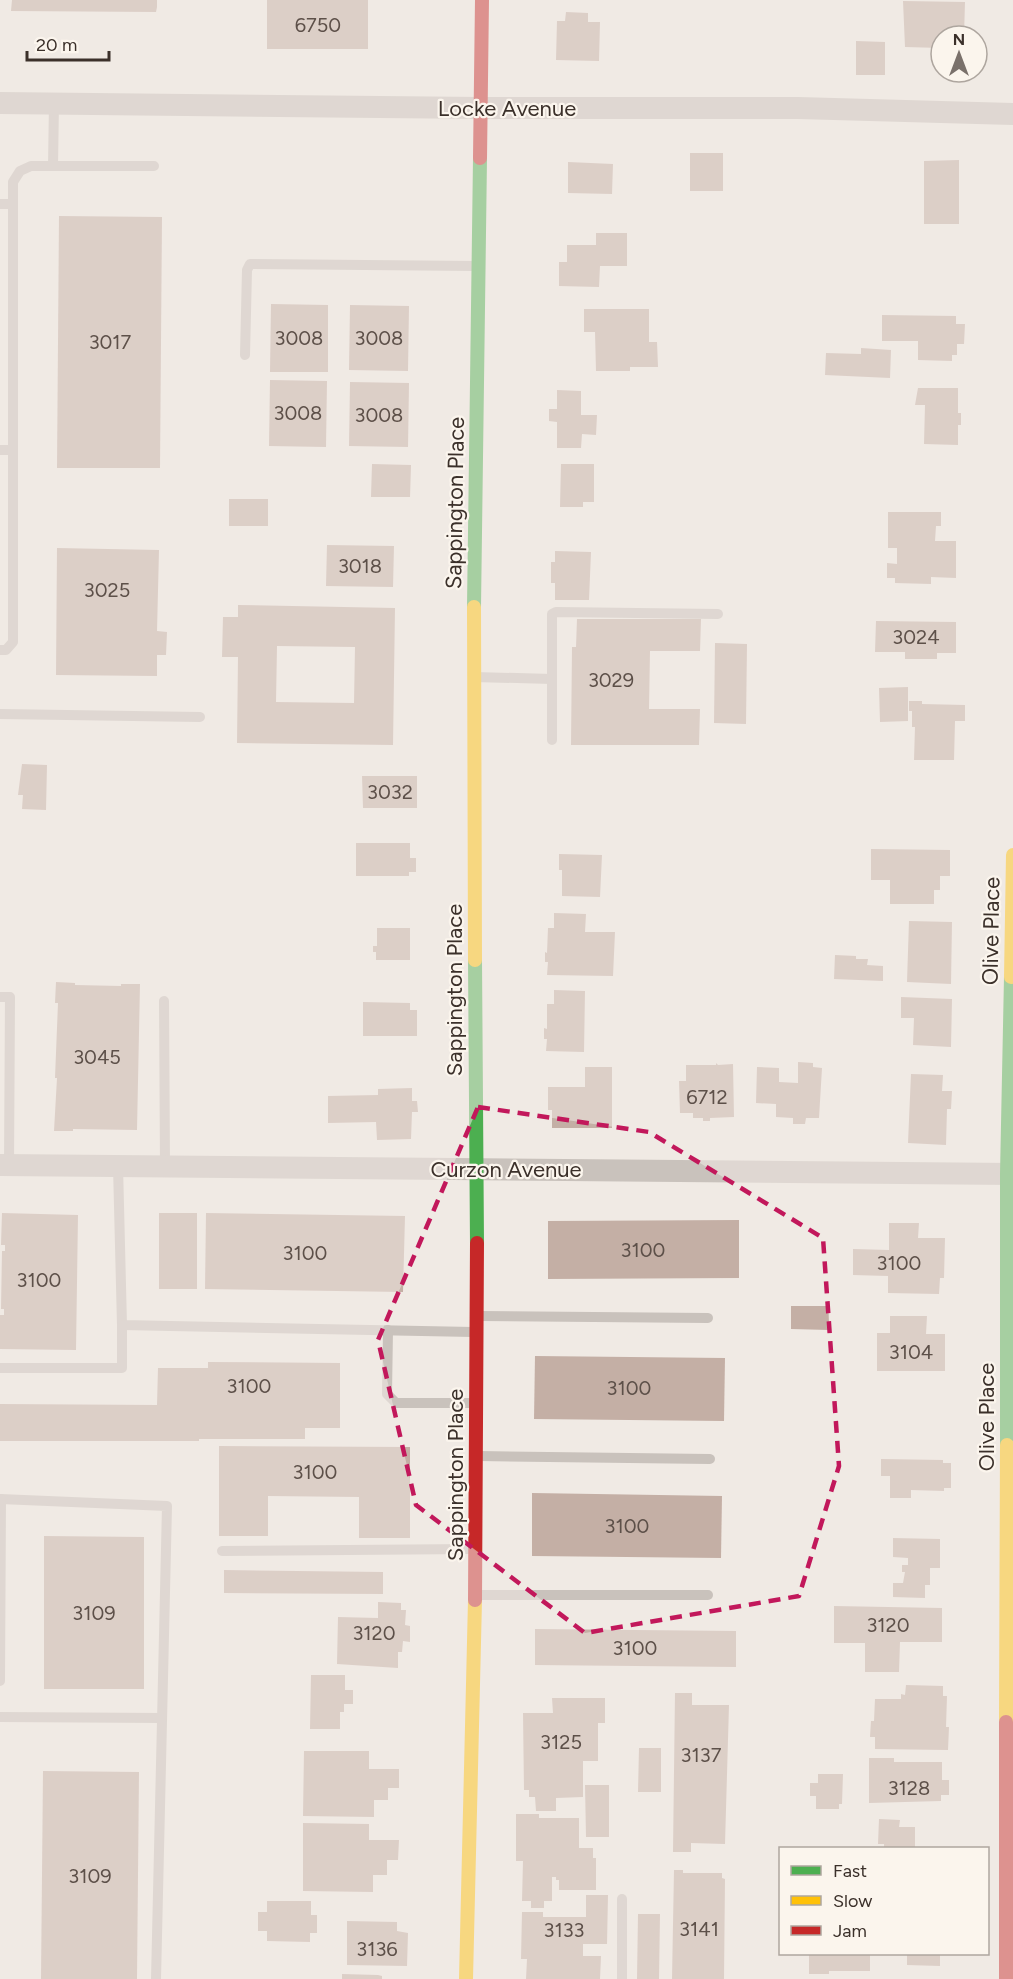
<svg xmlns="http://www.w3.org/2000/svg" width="1013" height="1979" font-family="Figtree,sans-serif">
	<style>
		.building { fill: #c4afa5; fill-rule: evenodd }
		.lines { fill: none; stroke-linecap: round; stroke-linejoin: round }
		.lane { stroke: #c9c2bc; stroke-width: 10 }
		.street { stroke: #c9c2bc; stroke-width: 22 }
		.fast { stroke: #4caf50; stroke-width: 14 }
		.slow { stroke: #ffc107; stroke-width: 14 }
		.jam { stroke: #c62828; stroke-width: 14 }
		.marked { fill: none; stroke: #c2185b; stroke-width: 4.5; stroke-dasharray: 12 8; stroke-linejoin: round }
		.labels { text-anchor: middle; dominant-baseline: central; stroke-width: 4.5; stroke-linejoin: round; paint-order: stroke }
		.number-label { font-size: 20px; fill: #5d5049 }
		.street-label { font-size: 22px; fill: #3b302a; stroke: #fbf5ed }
	</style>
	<rect width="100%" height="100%" fill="#f0eae4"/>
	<g class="building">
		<polygon points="12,0 157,0 157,7 156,12 11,11"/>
		<rect x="267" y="0" width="101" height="49"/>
		<polygon points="903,1 965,2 964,36 941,36 941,48 905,47"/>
		<polygon points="566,12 588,13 588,22 600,22 599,61 556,60 557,21 565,21"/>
		<polygon points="856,41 885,42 885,75 856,75"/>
		<rect x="690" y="153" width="33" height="38"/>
		<polygon points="959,160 959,224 924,224 924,161"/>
		<polygon points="568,162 613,164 612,194 568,193"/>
		<polygon points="59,216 162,217 160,468 57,468"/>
		<polygon points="596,233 627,233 627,266 600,266 599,287 559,286 559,262 567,262 567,245 596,245"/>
		<polygon points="271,304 328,305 328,372 270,372"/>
		<polygon points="350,305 409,306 408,371 349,370"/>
		<polygon points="584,309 649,309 649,342 657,342 658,367 630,367 630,371 596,371 595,332 584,332"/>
		<polygon points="882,315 956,316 956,324 965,324 964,344 957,344 957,355 952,355 952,361 918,360 918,341 882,341"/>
		<polygon points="861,348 891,350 890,378 825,375 826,353 861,354"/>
		<polygon points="270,380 327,381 326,447 269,446"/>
		<polygon points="350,382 409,383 408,447 349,446"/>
		<polygon points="918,388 958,388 958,413 961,413 961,425 958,425 958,445 924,444 925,405 915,405"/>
		<polygon points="557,390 581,391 581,415 597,415 596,435 582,434 581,448 557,448 557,422 549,421 549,409 557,409"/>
		<polygon points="372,464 411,465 410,497 371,497"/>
		<polygon points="561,464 594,464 594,502 583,502 583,507 560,507"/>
		<rect x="229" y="499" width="39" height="27"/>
		<polygon points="888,512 941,512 941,526 936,526 935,541 956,541 956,578 931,577 931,584 895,583 895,578 887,578 887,563 897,564 897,548 888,548"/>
		<polygon points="327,545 394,546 393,587 326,586"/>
		<polygon points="57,548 159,550 157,631 167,632 166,655 157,655 157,676 56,675"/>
		<polygon points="555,551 591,552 589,600 555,600 555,583 551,583 551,562 555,562"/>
		<path d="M238 605 395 608 393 745 237 743 238 657H222L223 617H238ZM277 646 355 647 354 703 276 702Z"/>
		<polygon points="577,619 701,619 700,651 650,651 649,709 700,709 699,745 571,745 572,647 576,647"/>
		<polygon points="876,621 956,622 956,653 937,653 937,659 905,659 905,652 875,652"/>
		<polygon points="715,643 747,644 746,724 714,723"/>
		<polygon points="908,687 908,721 880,722 879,688"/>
		<polygon points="909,701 922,701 922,704 965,705 965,721 955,721 954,760 914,760 915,727 912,727 912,711 909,711"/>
		<polygon points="22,764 47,765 46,810 22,809 23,795 18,795"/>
		<polygon points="362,776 417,776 417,808 363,808"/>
		<polygon points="356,843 410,843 410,858 416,858 416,872 409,872 409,876 356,876"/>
		<polygon points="871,849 950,850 950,876 940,876 940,890 934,890 934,904 890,904 890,880 871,880"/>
		<polygon points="559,854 602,855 600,897 562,896 562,870 559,870"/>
		<polygon points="554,913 586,914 585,932 615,932 613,976 547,975 548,962 545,962 545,952 547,953 548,928 554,928"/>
		<polygon points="909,921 952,922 951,984 907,982"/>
		<polygon points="377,928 410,928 410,960 376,960 376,952 373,952 373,946 377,946"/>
		<polygon points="835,955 856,956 856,959 868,959 867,965 883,966 883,981 834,979"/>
		<polygon points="56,982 75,983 75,985 121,986 121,984 140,984 137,1130 73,1129 73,1131 54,1131 57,1078 55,1078 58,1003 55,1003"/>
		<polygon points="554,990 585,991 584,1052 546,1051 547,1039 544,1039 544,1028 547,1029 547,1004 554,1004"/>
		<polygon points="901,997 952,999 951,1047 913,1045 914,1018 901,1018"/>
		<polygon points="363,1002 410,1003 410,1010 417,1010 417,1036 363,1036"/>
		<polygon points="798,1062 813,1063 813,1067 822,1068 819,1118 806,1118 805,1124 793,1124 793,1118 776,1117 776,1104 756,1103 757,1067 779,1068 779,1082 798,1083"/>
		<polygon points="716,1063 718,1065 733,1064 734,1117 710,1118 710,1121 703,1121 703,1118 693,1118 693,1113 680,1113 679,1081 686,1081 686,1065 716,1065"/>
		<polygon points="585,1067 612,1067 612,1128 552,1128 552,1110 548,1110 548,1087 585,1087"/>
		<polygon points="911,1074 943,1075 942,1091 952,1091 951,1109 947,1109 946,1145 908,1143"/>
		<polygon points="412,1088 412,1101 417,1101 418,1112 412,1112 411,1139 377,1140 376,1122 328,1123 328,1096 378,1095 378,1089"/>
		<polygon points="2,1213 78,1215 76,1350 0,1349 0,1315 4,1315 4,1309 1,1309 2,1251 5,1251 5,1245 1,1245"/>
		<rect x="159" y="1213" width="38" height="76"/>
		<polygon points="206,1213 405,1216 403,1292 205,1289"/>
		<polygon points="739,1220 739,1278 548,1279 548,1221"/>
		<polygon points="889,1223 919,1223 918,1238 945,1238 944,1278 940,1278 939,1294 888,1293 888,1276 853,1275 853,1249 889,1250"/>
		<polygon points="791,1306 829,1306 829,1330 791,1329"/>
		<polygon points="890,1316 927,1316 926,1334 945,1334 945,1371 877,1371 877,1333 890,1333"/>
		<polygon points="535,1356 725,1358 724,1421 534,1419"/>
		<polygon points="208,1362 340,1363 340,1428 305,1428 305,1439 199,1439 199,1441 0,1441 0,1404 157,1405 158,1368 208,1368"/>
		<polygon points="219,1446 410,1447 410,1538 359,1538 359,1497 268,1496 268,1536 219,1536"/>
		<polygon points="881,1459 943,1460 943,1463 951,1463 951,1488 944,1488 944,1491 911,1490 911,1498 890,1498 890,1476 881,1476"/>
		<polygon points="532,1493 722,1496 721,1558 532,1556"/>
		<polygon points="44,1536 144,1537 144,1689 44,1689"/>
		<polygon points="893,1538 940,1539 940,1568 930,1568 930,1585 925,1585 925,1598 893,1597 893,1583 903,1583 905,1572 902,1572 902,1565 908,1565 908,1558 893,1557"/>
		<polygon points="224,1570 383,1572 383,1594 224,1593"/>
		<polygon points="378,1602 401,1603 401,1610 406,1610 405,1625 410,1626 410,1642 403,1641 402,1652 398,1652 398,1668 337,1664 338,1617 378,1618"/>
		<polygon points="834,1606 942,1608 942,1642 900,1642 899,1672 865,1672 865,1643 834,1643"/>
		<polygon points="535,1629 736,1631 736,1667 535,1665"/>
		<polygon points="311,1675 345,1675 345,1690 353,1690 353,1704 344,1704 344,1712 340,1712 340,1729 310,1729"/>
		<polygon points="906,1685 943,1686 943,1696 947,1696 946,1727 949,1727 948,1750 875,1749 875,1737 870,1737 871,1721 874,1721 875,1699 901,1699 901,1694 905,1695"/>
		<polygon points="675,1693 692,1693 692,1705 729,1705 725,1844 691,1843 691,1852 673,1852"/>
		<polygon points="552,1698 605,1698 605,1723 598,1723 598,1761 583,1761 583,1797 556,1798 556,1811 536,1811 535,1797 529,1797 529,1790 524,1790 523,1713 553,1713"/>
		<polygon points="639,1748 661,1748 661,1792 638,1792"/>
		<polygon points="304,1751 369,1751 369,1769 399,1769 399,1788 388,1788 388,1800 374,1800 374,1817 303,1816"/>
		<polygon points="869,1758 894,1758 894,1762 942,1762 942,1780 949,1780 949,1795 941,1795 941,1801 869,1803"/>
		<polygon points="43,1771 139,1772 137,1979 41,1979"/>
		<polygon points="818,1774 843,1774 842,1804 839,1804 839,1809 816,1809 816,1796 810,1796 810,1783 818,1783"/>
		<polygon points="585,1785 609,1785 609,1837 586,1837"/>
		<polygon points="516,1814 539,1814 539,1818 579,1818 579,1848 593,1848 593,1858 596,1858 596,1890 559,1890 559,1880 556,1880 556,1877 552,1877 552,1901 544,1901 544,1908 531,1908 531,1901 522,1901 523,1861 516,1861"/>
		<polygon points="879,1819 900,1820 899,1827 915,1827 915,1848 884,1848 884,1844 878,1844"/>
		<polygon points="303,1823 369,1824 369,1840 399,1840 398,1860 387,1860 387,1875 373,1875 373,1892 303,1891"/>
		<polygon points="674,1870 683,1870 683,1873 722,1873 722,1878 725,1879 724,1979 672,1979"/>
		<polygon points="586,1895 608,1895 607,1944 583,1944 583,1956 601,1956 600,1979 526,1979 527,1959 521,1959 522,1912 543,1912 543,1917 586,1917"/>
		<polygon points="267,1901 311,1901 311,1915 317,1915 317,1933 310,1933 310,1942 267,1941 267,1931 258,1931 258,1912 267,1912"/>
		<polygon points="638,1914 660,1914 659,1979 637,1979"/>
		<polygon points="347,1921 397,1922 397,1931 408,1933 407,1966 347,1965"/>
		<polygon points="809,1954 870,1954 870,1971 829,1971 829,1974 809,1974"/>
		<polygon points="907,1954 940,1954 940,1966 907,1965"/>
		<polygon points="342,1974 378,1975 382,1976 382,1979 342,1979"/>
	</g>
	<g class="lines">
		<g class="lane">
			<polyline points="53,166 54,103"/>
			<polyline points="0,204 13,204"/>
			<polyline points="245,355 247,270 250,264 476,266"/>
			<polyline points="0,450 13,450"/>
			<polyline points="0,650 6,650 13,642 13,182 20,171 31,166 154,166"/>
			<polyline points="474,677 552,679"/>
			<polyline points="0,714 200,717"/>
			<polyline points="552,740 552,614 556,612 718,614"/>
			<polyline points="0,997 10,997 9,1165"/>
			<polyline points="164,1001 165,1166"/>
			<polyline points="118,1166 122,1325 473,1332"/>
			<polyline points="480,1316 708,1318"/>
			<polyline points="388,1330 387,1394 396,1403 473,1403"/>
			<polyline points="0,1368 122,1368 122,1325"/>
			<polyline points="479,1456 710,1459"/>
			<polyline points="0,1499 167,1506 156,1979"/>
			<polyline points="222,1551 472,1549"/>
			<polyline points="479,1595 708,1595"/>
			<polyline points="0,1681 1,1499"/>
			<polyline points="0,1717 162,1718"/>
			<polyline points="622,1899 622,1979"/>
		</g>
		<g class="street">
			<polyline points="0,103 480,108 798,108 1013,114"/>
			<polyline points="0,1165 1013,1174"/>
		</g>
		<g class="fast">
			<polyline points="474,607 480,158"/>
			<polyline points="475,960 477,1243"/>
			<polyline points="1007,1445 1007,1174 1011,977"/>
		</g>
		<g class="slow">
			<polyline points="474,607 475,960"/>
			<polyline points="1011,977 1013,855"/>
			<polyline points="1006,1722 1007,1445"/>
			<polyline points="466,1979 475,1600"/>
		</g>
		<g class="jam">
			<polyline points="480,158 482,0"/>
			<polyline points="475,1600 477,1243"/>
			<polyline points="1006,1979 1006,1722"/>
		</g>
	</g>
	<path d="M0 0H1013V1979H0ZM478 1107 649 1132 823 1238 839 1466 799 1596 585 1633 416 1505 378 1340Z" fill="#f0eae4" fill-opacity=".55" fill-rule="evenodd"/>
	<path class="marked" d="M478 1107 649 1132 823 1238 839 1466 799 1596 585 1633 416 1505 378 1340Z"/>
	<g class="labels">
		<g class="number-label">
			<text x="318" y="25">6750</text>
			<text x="299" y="338">3008</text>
			<text x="379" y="338">3008</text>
			<text x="110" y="342">3017</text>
			<text x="298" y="413">3008</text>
			<text x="379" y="415">3008</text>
			<text x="360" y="566">3018</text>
			<text x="107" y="590">3025</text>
			<text x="916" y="637">3024</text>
			<text x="611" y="680">3029</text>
			<text x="390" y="792">3032</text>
			<text x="97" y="1057">3045</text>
			<text x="707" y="1097">6712</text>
			<text x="643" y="1250">3100</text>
			<text x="305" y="1253">3100</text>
			<text x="899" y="1263">3100</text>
			<text x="39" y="1280">3100</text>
			<text x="911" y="1352">3104</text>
			<text x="249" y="1386">3100</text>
			<text x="629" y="1388">3100</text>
			<text x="315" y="1472">3100</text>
			<text x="627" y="1526">3100</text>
			<text x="94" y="1613">3109</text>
			<text x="888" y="1625">3120</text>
			<text x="374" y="1633">3120</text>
			<text x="635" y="1648">3100</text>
			<text x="561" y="1742">3125</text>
			<text x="701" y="1755">3137</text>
			<text x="909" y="1788">3128</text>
			<text x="90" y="1876">3109</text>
			<text x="699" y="1929">3141</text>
			<text x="564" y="1930">3133</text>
			<text x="377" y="1949">3136</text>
		</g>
		<g class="street-label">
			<text x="507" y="108">Locke Avenue</text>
			<text transform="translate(455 503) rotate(-89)">Sappington Place</text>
			<text transform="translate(991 931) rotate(-89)">Olive Place</text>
			<text transform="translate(454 990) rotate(-90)">Sappington Place</text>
			<text x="506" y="1169">Curzon Avenue</text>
			<text transform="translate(986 1417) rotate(-90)">Olive Place</text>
			<text transform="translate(455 1475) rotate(-90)">Sappington Place</text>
		</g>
	</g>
	<rect x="779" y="1847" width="210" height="108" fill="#fbf5ed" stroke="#aea69f" stroke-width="1.5"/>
	<rect x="791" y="1866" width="30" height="9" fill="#4caf50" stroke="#aea69f" stroke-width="1.5"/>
	<text x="833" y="1877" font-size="18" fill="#3b302a">Fast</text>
	<rect x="791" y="1896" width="30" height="9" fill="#ffc107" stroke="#aea69f" stroke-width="1.5"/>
	<text x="833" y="1907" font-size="18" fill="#3b302a">Slow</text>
	<rect x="791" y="1926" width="30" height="9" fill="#c62828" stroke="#aea69f" stroke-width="1.5"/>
	<text x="833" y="1937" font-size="18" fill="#3b302a">Jam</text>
	<g transform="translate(959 54)"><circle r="28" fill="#fbf5ed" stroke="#aea69f" stroke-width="1.5"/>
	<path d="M0-4.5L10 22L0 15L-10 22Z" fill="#7a716b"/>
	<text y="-9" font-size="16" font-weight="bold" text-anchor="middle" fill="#3b302a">N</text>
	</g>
	<path d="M27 51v9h82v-9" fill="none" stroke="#3b302a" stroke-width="3"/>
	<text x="36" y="51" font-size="18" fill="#3b302a" stroke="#fbf5ed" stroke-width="4.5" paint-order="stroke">20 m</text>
</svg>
